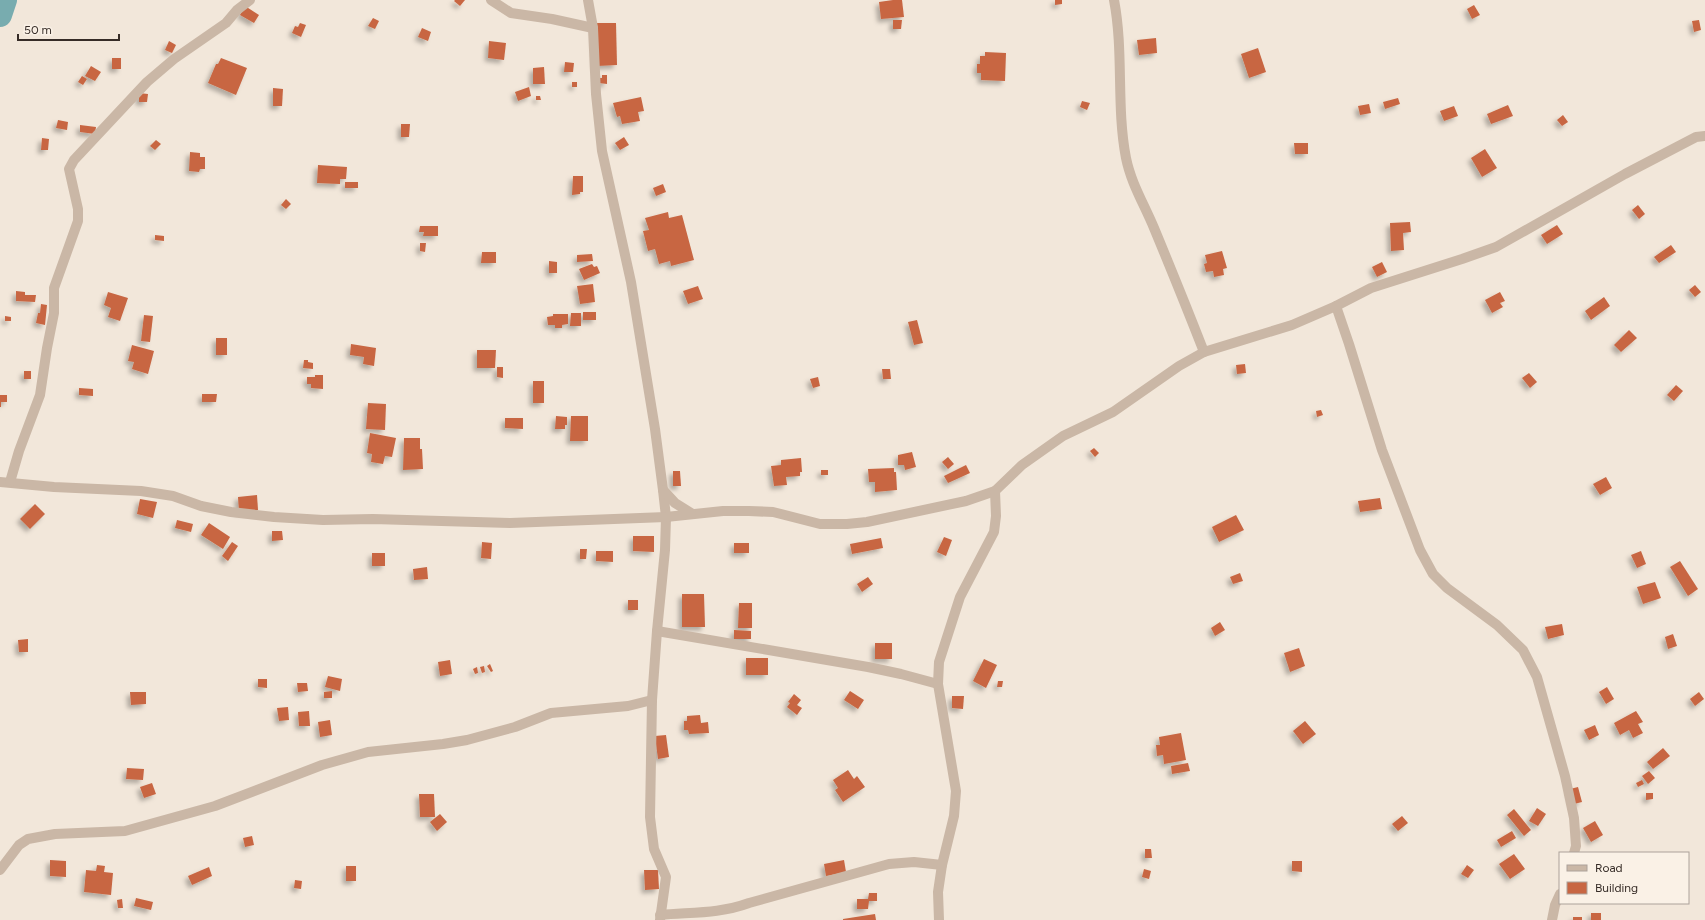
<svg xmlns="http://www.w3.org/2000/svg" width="1705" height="920" font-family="Figtree,sans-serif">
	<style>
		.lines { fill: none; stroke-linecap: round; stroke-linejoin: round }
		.river { stroke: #78acaf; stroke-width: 24 }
		.building { fill: #c86642; filter: url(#shadow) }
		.minor { stroke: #cab7a6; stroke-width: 10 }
	</style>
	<defs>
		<filter id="shadow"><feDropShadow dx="-3.5" dy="3.5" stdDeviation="2" flood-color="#0004"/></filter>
	</defs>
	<rect width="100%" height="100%" fill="#f2e7da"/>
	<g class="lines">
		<polyline class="river" points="0,15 5,0"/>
	</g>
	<g class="building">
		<polygon points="455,0 465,0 460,6 454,1"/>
		<polygon points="893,0 902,0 904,17 881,19 879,2"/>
		<polygon points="1055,0 1062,0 1062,4 1055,5"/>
		<polygon points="1474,5 1480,15 1472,19 1467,9"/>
		<polygon points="245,6 259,15 254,23 240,15"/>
		<polygon points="373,18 379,21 375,29 368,26"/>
		<polygon points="893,20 902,20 901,29 893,29"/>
		<polygon points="1699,20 1701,30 1694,32 1692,21"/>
		<polygon points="300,23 306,25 301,37 292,33 295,26 298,27"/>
		<polygon points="595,23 616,23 617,65 597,66"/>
		<polygon points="422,28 431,32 428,41 418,37"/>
		<polygon points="1156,38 1157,53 1139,55 1137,40"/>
		<polygon points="169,41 176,45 172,53 165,50"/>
		<polygon points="489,41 506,43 504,60 488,58"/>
		<polygon points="1258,48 1266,72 1249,78 1241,54"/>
		<polygon points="985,52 1006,53 1005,81 981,80 981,73 977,73 977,64 980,64 980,56 985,56"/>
		<rect x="112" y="58" width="9" height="11"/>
		<polygon points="221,58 247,68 236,95 208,83 216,64 218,64"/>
		<polygon points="565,62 574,63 573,72 564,72"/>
		<polygon points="91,66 101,72 95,81 85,76"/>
		<polygon points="544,67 545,84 533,84 533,68"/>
		<polygon points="602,75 607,75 607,84 599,83 600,78 602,78"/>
		<polygon points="82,76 87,79 83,85 78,82"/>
		<rect x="572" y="82" width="5" height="5"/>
		<polygon points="529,87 531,96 518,101 515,92"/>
		<polygon points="273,88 283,89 282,106 273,106"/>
		<polygon points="139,93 148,94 147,102 139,102"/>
		<polygon points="536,96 540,96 541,100 536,100"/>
		<polygon points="641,97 644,111 638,112 640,121 622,124 620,116 617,117 613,103"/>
		<polygon points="1398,98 1400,104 1385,109 1383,102"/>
		<polygon points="1082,101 1090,103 1087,110 1080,107"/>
		<polygon points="1369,104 1371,113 1360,115 1358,106"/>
		<polygon points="1508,105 1513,116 1491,124 1487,114"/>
		<polygon points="1454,106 1458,116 1444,121 1440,111"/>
		<polygon points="1563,115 1568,122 1562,126 1557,120"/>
		<polygon points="58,120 68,122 67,130 56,128"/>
		<polygon points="401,124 410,124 409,137 401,137"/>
		<polygon points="80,125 96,127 95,134 80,132"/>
		<polygon points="624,137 629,145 620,150 615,143"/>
		<polygon points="42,138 49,139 48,150 41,150"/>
		<polygon points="156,140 161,144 155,150 150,146"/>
		<polygon points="1294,143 1308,143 1308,154 1295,154"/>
		<polygon points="1485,149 1497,168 1482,177 1471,158"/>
		<polygon points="190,152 200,153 200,157 205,157 205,169 200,169 199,172 189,171"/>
		<polygon points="318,165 347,167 346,179 340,179 340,184 317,183"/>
		<polygon points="573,176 583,176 583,192 580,192 580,194 572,195"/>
		<rect x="345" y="182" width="13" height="6"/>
		<polygon points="663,184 666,192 656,196 653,188"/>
		<polygon points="286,199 291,204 286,209 281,205"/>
		<polygon points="1638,205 1645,214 1639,219 1632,210"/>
		<polygon points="668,212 669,218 682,215 694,260 671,266 670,261 659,264 655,249 648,251 643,231 649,230 645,218"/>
		<polygon points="1410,222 1411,232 1403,233 1404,250 1391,251 1390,223"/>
		<polygon points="1557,225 1563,234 1547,244 1541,235"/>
		<polygon points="420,226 438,226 438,236 423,236 424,232 419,232"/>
		<polygon points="155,235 164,236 164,241 155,240"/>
		<polygon points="420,243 426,243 425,252 420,251"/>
		<polygon points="1671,245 1676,252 1659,263 1654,257"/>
		<polygon points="1222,251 1227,268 1223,269 1224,275 1214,277 1213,271 1206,272 1204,264 1207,263 1205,255"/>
		<polygon points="482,252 496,252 496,263 481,263"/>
		<polygon points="592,254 593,261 577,262 577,255"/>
		<polygon points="549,261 557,262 557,273 549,273"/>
		<polygon points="1382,262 1387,272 1377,277 1372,267"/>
		<polygon points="592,264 594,267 597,266 600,273 584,280 579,269"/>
		<polygon points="593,284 595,302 580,304 577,286"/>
		<polygon points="1695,285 1701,292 1695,297 1689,290"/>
		<polygon points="698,286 703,299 688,304 683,291"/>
		<polygon points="16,291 25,292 25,295 36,295 35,302 16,301"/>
		<polygon points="108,292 128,298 120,321 108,317 111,308 104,305"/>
		<polygon points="1500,292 1505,301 1500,303 1503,307 1492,313 1485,300"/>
		<polygon points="1604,297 1610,306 1591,320 1585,311"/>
		<polygon points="41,304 47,305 45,325 36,323 38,313 40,313"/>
		<rect x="583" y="312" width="13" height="8"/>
		<polygon points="571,313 581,313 581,326 570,326"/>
		<polygon points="553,314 568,314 568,324 562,325 562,328 555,328 555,325 548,325 547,317 553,316"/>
		<polygon points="144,315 153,316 150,342 141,341"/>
		<polygon points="5,316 11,317 11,321 5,321"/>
		<polygon points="917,320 923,343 914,345 908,322"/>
		<polygon points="1629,330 1637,338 1621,352 1614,345"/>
		<rect x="216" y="338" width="11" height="17"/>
		<polygon points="351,344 376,348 374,366 363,364 364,357 350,355"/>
		<polygon points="132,345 154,351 148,374 132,369 134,362 128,361"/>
		<polygon points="477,350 496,350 495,368 477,368"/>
		<polygon points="304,360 308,360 308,362 313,363 313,369 303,368"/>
		<polygon points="1245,364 1246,373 1237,374 1236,365"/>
		<polygon points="497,367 503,367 503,378 497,377"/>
		<polygon points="882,369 890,369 891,379 883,379"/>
		<rect x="24" y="371" width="7" height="8"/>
		<polygon points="1529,373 1537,382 1530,388 1522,378"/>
		<polygon points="315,375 323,375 323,389 311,388 311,384 307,384 307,377 315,377"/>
		<polygon points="818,377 820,386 813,388 810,379"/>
		<rect x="533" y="381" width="11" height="22"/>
		<polygon points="1676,385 1683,391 1674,401 1667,395"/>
		<polygon points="79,388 93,389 93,396 79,395"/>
		<polygon points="202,394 217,394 216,402 202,402"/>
		<polygon points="0,395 7,395 7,402 1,402 1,407 0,407"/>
		<polygon points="368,403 386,404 385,430 366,429"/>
		<polygon points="1321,410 1323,415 1317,417 1316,411"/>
		<polygon points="556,416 567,417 567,425 565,425 565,429 555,429"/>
		<polygon points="571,416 588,416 588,441 570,441"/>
		<polygon points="505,418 523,418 523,429 505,428"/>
		<polygon points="370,433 396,438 392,457 385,456 383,464 371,462 372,454 367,453"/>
		<polygon points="404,438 420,438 420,449 422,449 423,469 403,470"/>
		<polygon points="1094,448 1099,453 1095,457 1090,451"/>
		<polygon points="912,452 916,467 905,470 904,465 898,465 898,455"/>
		<polygon points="948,457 954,464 948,469 942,462"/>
		<polygon points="801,458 802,472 800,472 800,476 786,477 787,485 774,486 771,466 781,465 781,460"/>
		<polygon points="966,465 970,473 948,483 944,476"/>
		<polygon points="894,468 894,472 896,472 897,490 875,492 875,482 869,482 868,469"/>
		<rect x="821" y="470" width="7" height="5"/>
		<polygon points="673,471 680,471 681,486 673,486"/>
		<polygon points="1606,477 1612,488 1600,495 1593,484"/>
		<polygon points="257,495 258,510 239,512 238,497"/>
		<polygon points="1380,498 1382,509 1360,512 1358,501"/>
		<polygon points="140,499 157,502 153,518 137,514"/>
		<polygon points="35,504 45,514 30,529 20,519"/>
		<polygon points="1236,515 1244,530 1219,542 1212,527"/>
		<polygon points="177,520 193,524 191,532 175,528"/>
		<polygon points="209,523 230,537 223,549 201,535"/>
		<polygon points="272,531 282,531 283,540 272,541"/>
		<polygon points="633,536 654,536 654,552 633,551"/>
		<polygon points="944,537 952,540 946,556 937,552"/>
		<polygon points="881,538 883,548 852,554 850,544"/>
		<polygon points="232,542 238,546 228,561 222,556"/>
		<polygon points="482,542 492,543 491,559 481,558"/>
		<rect x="734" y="543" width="15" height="10"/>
		<polygon points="580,549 587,549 586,559 580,559"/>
		<polygon points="596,551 613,551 613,562 596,561"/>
		<polygon points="1641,551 1646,564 1637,568 1631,555"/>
		<rect x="372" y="553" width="13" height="13"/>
		<polygon points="1680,561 1698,589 1688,596 1670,567"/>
		<polygon points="427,567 428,579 414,580 413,569"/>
		<polygon points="1240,573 1243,581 1233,584 1230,577"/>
		<polygon points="868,577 873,584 862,592 857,584"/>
		<polygon points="1655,582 1661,598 1643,604 1637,587"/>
		<polygon points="682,594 704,594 705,627 682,627"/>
		<rect x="628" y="600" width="10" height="10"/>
		<polygon points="739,603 752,603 752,628 738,628"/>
		<polygon points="1220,622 1225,630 1215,636 1211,628"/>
		<polygon points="1562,624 1564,635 1548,639 1545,627"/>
		<polygon points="734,630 751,631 751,639 734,639"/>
		<polygon points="1673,634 1677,646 1668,649 1665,637"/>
		<polygon points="28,639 28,652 19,652 18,640"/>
		<rect x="875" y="643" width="17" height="16"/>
		<polygon points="1299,648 1305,666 1290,672 1284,653"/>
		<rect x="746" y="658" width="22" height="17"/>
		<polygon points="984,659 997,665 986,688 973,681"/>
		<polygon points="450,660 452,674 440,676 438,662"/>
		<polygon points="490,664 493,671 491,672 487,666"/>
		<polygon points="484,666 485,672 482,673 480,667"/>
		<polygon points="477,667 478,673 475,674 473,669"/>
		<polygon points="328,676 342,679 340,691 325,687"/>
		<polygon points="258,679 267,679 267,688 258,687"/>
		<polygon points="998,681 1003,681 1002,687 997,687"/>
		<polygon points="297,683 307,683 308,691 298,692"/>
		<polygon points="1607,687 1614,699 1606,704 1599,692"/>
		<polygon points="332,691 332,698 324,698 324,692"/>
		<polygon points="850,691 864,700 858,709 844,700"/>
		<polygon points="130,692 146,692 146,704 131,705"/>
		<polygon points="1699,692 1704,699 1695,706 1690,699"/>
		<polygon points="794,694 801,700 797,705 802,708 797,715 787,707 790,703 788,702"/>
		<polygon points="952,696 964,696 963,709 952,708"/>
		<polygon points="288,707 289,720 279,721 277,708"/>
		<polygon points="309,711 310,726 299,726 298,712"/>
		<polygon points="1636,711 1643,722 1638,724 1643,733 1633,738 1629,730 1620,735 1614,723"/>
		<polygon points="700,715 701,723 708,722 709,733 689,734 688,730 684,730 684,721 687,721 687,716"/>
		<polygon points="330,720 332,735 320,737 318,722"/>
		<polygon points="1305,721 1316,734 1303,744 1293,731"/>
		<polygon points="1595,725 1599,735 1589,740 1584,730"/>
		<polygon points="1181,733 1186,760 1164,764 1163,755 1157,756 1156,745 1160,745 1159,737"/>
		<polygon points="666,735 669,757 658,759 655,736"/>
		<polygon points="1663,748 1670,756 1653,769 1647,762"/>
		<polygon points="1188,763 1190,771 1172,774 1171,766"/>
		<polygon points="127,768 144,769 143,780 126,779"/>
		<polygon points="848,770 854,779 857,776 865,787 843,802 835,790 838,788 833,780"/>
		<polygon points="1649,771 1655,778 1648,784 1642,776"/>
		<polygon points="1642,780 1644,784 1638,787 1636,783"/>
		<polygon points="152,783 156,794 144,798 140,787"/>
		<polygon points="1578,787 1582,802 1574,804 1570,789"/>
		<polygon points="1646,793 1653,793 1653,799 1646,800"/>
		<polygon points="419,794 434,794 435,817 420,817"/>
		<polygon points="1537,808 1546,814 1538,826 1529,821"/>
		<polygon points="1514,809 1531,830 1524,836 1507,815"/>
		<polygon points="440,814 447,822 437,831 430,822"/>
		<polygon points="1402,816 1408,823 1398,831 1392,824"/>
		<polygon points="1595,821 1603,835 1591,842 1583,828"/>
		<polygon points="1512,831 1516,838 1501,847 1497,840"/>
		<polygon points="252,836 254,845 245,847 243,838"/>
		<polygon points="1145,849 1151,849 1152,858 1145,858"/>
		<polygon points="1514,854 1525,869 1510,879 1499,864"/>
		<polygon points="50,860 66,861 66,877 50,876"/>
		<polygon points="844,860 846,872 826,876 824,864"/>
		<polygon points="1292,861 1302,861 1302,872 1292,871"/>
		<polygon points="97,865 105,866 104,872 113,873 111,895 84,892 86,870 96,871"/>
		<polygon points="1467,865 1474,870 1468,878 1461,874"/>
		<rect x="346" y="866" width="10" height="15"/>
		<polygon points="209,867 212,876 192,885 188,876"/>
		<polygon points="1144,869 1151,871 1149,879 1142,877"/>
		<polygon points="644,870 658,870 659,889 645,890"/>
		<polygon points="295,880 302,881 301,889 294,888"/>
		<polygon points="869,893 877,893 877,901 869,901 868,909 857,909 857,899 868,899"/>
		<polygon points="136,898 153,902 151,910 134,906"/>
		<polygon points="122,899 123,908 118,908 117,900"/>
		<rect x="1591" y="913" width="10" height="7"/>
		<polygon points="875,914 876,920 843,920 843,919"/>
		<rect x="1573" y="917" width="9" height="3"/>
	</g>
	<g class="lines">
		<g class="minor">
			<polyline points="491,0 511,13 552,19 593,28"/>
			<polyline points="588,0 593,28 596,94 602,151 631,282 655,429 663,490 666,517 665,550 657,631 652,700 650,817 654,849 666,877 660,920"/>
			<path d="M1114 0C1124 52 1116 106 1126 158 1131 183 1144 204 1154 228 1171 269 1188 311 1204 352"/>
			<polyline points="1336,306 1349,344 1382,450 1420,550 1433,574 1447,588 1497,625 1523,650 1537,677 1565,776 1574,818 1576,846 1574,853"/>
			<polyline points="0,482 54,487 141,491 173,496 201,506 231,512 274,517 323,520 373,519 510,523 666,517 723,511 749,511 773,512 820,524 847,524 867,522 966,501 995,491"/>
			<polyline points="10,482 19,451 40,395 47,348 54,313 54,288 78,221 78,209 69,169 74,160 147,82 174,59 226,23 237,10 250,0"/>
			<polyline points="663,490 675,503 691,513"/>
			<polyline points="657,631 868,667 901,674 938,684"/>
			<polyline points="0,870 19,845 28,839 55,834 125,831 215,806 322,765 368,752 443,744 467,740 515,727 551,713 628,706 652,700"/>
			<path d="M660 915C691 912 719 914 749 903L889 864 914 862 942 865"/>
			<polyline points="939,920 938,892 942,865 954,816 956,791 938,684 939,662 960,597 994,532 996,516 995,491 1022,465 1063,436 1113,412 1179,366 1204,352 1292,325 1336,306 1371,288 1462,259 1496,247 1625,174 1696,137 1705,136"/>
			<polyline points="1552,920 1555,905 1560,894"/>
		</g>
	</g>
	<rect x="1559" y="852" width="130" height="52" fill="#faf1e6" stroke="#aca29a"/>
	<rect x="1567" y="865" width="20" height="6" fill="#cab7a6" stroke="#aca29a"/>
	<text x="1595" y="872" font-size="12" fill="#362c27">Road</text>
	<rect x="1567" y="882" width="20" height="12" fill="#c86642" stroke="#aca29a"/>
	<text x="1595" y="892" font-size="12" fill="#362c27">Building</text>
	<path d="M18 34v6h101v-6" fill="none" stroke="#362c27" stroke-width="2"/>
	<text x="24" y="34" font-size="12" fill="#362c27" stroke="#faf1e6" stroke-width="3" paint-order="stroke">50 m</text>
</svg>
